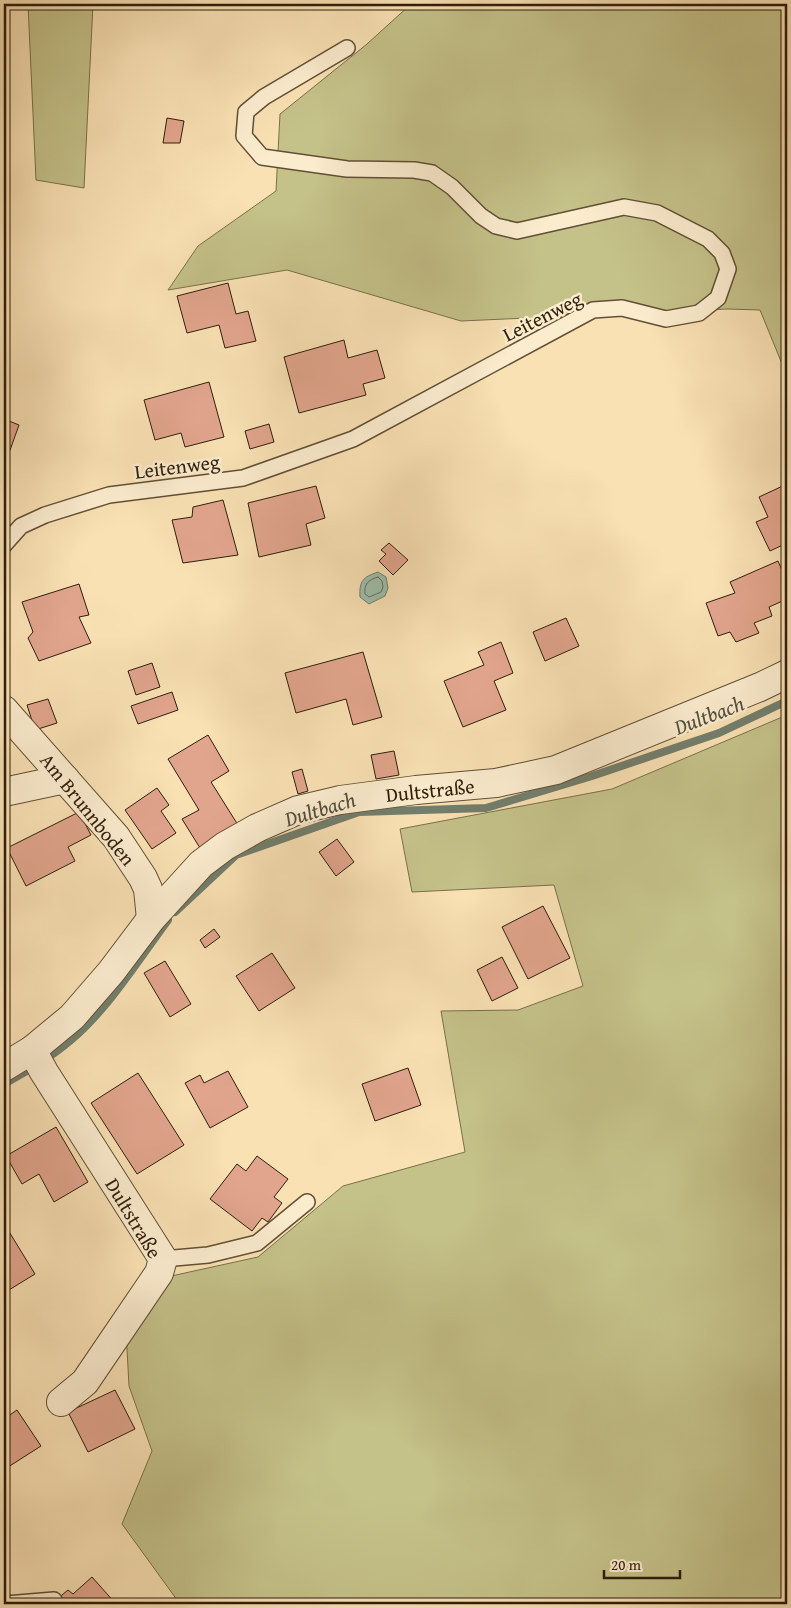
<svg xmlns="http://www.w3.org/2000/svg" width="791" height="1608" font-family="'Gentium Book Plus',serif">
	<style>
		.green { fill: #c4c189; stroke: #7a704a }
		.water { fill: #9ebead; stroke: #727e6c }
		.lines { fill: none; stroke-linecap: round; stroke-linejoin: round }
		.shore { stroke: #666e5c; stroke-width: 1 }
		.stream { stroke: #727e6c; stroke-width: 8 }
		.building { fill: #e1a58d; stroke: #2f1e0b }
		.lane-casing { stroke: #624f35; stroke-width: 18 }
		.street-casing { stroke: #624f35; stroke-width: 30 }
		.lane { stroke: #fbecce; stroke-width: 15 }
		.street { stroke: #fbecce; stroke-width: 28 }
		.labels { text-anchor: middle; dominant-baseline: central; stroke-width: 5; stroke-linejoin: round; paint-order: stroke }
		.street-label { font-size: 20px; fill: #2f1e0b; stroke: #fbecce }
		.water-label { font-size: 21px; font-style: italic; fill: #504e3c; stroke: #fbecce }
	</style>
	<rect width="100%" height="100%" fill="#f9e1b4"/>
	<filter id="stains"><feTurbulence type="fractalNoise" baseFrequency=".004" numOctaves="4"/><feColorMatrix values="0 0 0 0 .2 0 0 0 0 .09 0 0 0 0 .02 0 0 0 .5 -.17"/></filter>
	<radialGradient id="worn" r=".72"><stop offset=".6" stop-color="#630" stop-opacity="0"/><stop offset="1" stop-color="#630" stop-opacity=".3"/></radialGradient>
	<g class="green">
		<polygon points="28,4 93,4 84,188 36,180"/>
		<polygon points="411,4 784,4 787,11 787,376 760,310 727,309 461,321 287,270 168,290 198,246 276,191 280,114 367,44"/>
		<polygon points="787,715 787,1604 180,1604 122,1524 152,1451 129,1386 126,1331 162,1278 258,1257 343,1186 465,1152 441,1011 518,1010 583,986 554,885 412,892 400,829 612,789"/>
	</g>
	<path class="water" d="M378 572 386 577 388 588 385 596 369 604 360 597C359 581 363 577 378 572Z"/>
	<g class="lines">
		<path class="shore" d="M378 577 382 581 383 587 381 592 369 597 365 594C364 584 368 580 378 577Z"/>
		<g class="stream">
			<polyline points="175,912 236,855 359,812 486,808 592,776 719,733 787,701"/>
			<path d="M4 1084C27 1071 50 1058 71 1040 108 1009 139 959 168 920"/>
		</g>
	</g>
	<g class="building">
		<polygon points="167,118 184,121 180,143 163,143"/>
		<polygon points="228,283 236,314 248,311 256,341 225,348 219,325 187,333 177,296"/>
		<polygon points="344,340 348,358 377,350 385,378 363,384 366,395 299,413 284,357"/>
		<polygon points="209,382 224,437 185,447 181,433 155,440 144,400"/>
		<polygon points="4,419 19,425 4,467"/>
		<polygon points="269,424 274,442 250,449 245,431"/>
		<polygon points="787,484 787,543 770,551 756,522 768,517 759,497"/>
		<polygon points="316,486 325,518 306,524 311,545 259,557 248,503"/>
		<polygon points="223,500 238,555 183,563 172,520 192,517 193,507"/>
		<polygon points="389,543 408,560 393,575 379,561 386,554 381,550"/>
		<polygon points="778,561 787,582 787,599 769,607 772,616 754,623 759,633 736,642 730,632 718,636 706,603 735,593 730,582"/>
		<polygon points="79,584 89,615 79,617 91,643 39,661 28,638 33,632 22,602"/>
		<polygon points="566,618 579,646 545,661 533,632"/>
		<polygon points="501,642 513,673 494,681 506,710 463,727 444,681 484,665 478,652"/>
		<polygon points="363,652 382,717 353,725 346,699 296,713 285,673"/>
		<polygon points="152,663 160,687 136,695 128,671"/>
		<polygon points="172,692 178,710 138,724 131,706"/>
		<polygon points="48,699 57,723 35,730 27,705"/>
		<polygon points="208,735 229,771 211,782 238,825 200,848 182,819 199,810 168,759"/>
		<polygon points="394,751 399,775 376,779 371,755"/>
		<polygon points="302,769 308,791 298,794 292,772"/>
		<polygon points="157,788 169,805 161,811 176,833 152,849 125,810"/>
		<polygon points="79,812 91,835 68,847 75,861 26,886 7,848"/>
		<polygon points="337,839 354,862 336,876 319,852"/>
		<polygon points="543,906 570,958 528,979 502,927"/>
		<polygon points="214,929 220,937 205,948 200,940"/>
		<polygon points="272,953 295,988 259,1011 236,976"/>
		<polygon points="502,957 518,988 492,1001 477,970"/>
		<polygon points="165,961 191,1004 170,1017 144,973"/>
		<polygon points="408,1068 421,1105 375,1121 362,1084"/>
		<polygon points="228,1071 248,1107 210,1128 185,1083 200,1075 204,1083"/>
		<polygon points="138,1073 184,1145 137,1174 91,1103"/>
		<polygon points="56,1127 88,1182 54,1202 39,1174 22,1184 6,1156"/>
		<polygon points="257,1156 288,1179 274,1197 282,1203 268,1222 262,1218 252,1231 210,1199 237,1164 246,1171"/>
		<polygon points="8,1230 35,1274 4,1293 4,1233"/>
		<polygon points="115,1390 135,1429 88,1452 68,1412"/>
		<polygon points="17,1410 41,1446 5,1469 4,1466 4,1419"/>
		<polygon points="92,1577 116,1604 51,1604 68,1590 73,1594"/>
	</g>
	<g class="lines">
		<g class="lane-casing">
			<g id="lane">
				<polyline points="4,545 21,526 45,515 109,495 243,478 353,439 593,310 622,308 666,319 699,313 718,298 728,269 722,253 708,239 657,213 624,207 517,231 496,226 481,216 452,187 432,173 414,170 347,169 262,157 244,136 246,112 264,97 347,48"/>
				<polyline points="163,1259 208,1255 257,1243 307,1202"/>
				<polyline points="6,1604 54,1600"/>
			</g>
		</g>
		<g class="street-casing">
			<g id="street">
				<polyline points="4,710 116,837 143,878 148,889 151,919"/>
				<polyline points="4,792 65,779"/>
				<polyline points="32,1050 44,1072 163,1259 159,1273 85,1382 61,1402"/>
				<polyline points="4,1067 32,1050 72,1017 111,972 151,919 201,864 225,846 257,828 298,810 340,800 416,790 496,783 556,770 760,687 787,674"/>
			</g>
		</g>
		<use href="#lane" class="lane"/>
		<use href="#street" class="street"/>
	</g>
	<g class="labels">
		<g class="street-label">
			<text transform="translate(542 316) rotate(-27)">Leitenweg</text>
			<text transform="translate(177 466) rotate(-7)">Leitenweg</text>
			<text transform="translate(430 790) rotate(-6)">Dultstraße</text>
			<text transform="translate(88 809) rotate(51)">Am Brunnboden</text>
			<text transform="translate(134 1218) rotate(59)">Dultstraße</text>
		</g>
		<g class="water-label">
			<text transform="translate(709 715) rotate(-21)">Dultbach</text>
			<text transform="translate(320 809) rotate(-17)">Dultbach</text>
		</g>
	</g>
	<rect width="791" height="1608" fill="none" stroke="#f9e1b4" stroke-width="20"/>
	<rect x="5" y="5" width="781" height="1598" fill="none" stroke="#2f1e0b" stroke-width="2.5"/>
	<rect x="10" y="10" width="771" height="1588" fill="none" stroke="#2f1e0b"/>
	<path d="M604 1570v8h76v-8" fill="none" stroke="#2f1e0b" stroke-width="2.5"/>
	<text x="611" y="1570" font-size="15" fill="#2f1e0b" stroke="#fbecce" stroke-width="4" paint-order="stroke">20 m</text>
	<rect width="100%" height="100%" filter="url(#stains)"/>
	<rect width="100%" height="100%" fill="url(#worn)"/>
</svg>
